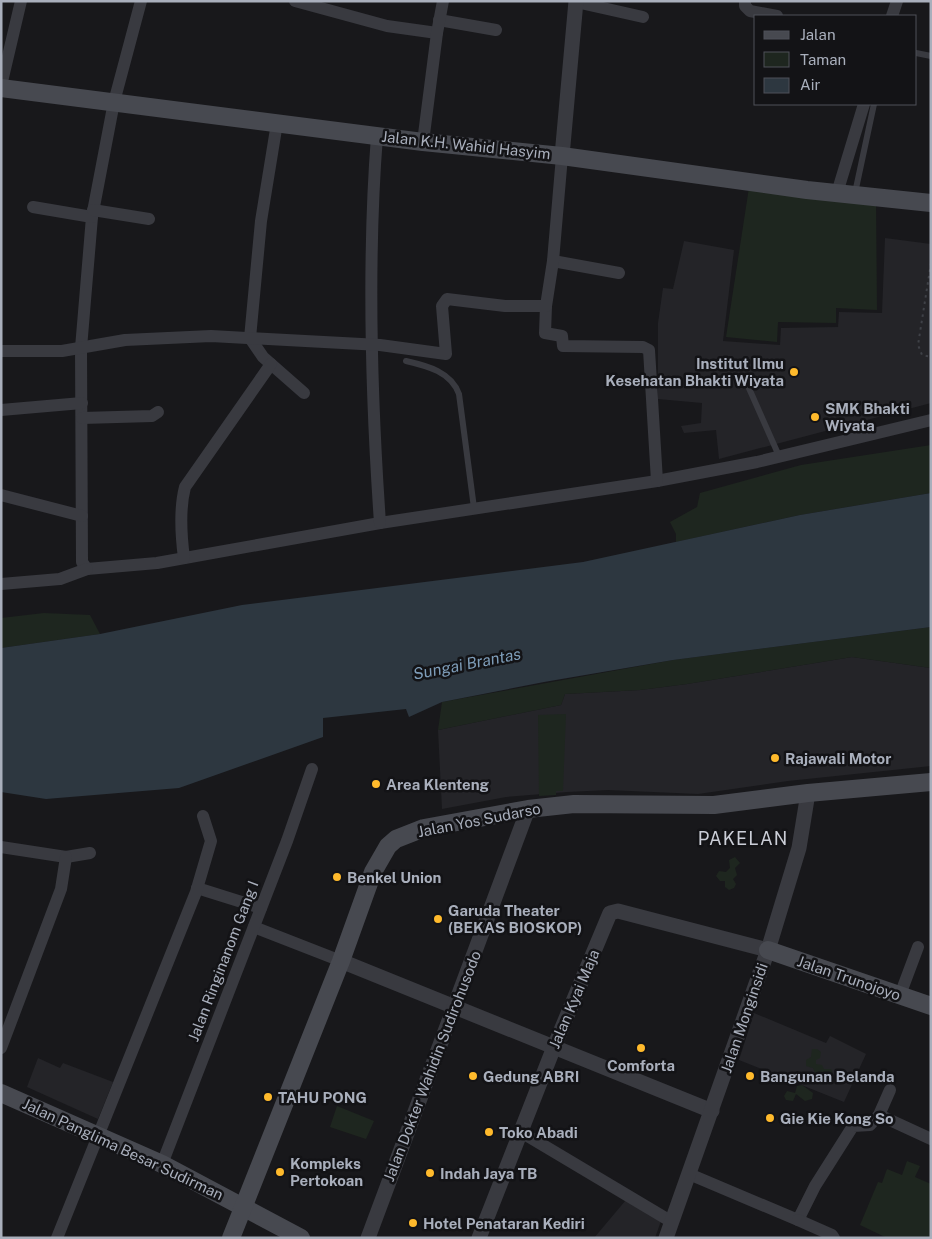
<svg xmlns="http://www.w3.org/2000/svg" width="932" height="1239" font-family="'Public Sans',sans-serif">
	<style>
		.built { fill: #242428 }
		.green { fill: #1e261f }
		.water { fill: #2d3740 }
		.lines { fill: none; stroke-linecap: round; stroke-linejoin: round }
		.path { stroke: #3f4147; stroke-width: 2; stroke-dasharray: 2.5 4; stroke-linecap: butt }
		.service { stroke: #393a40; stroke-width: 6 }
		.minor { stroke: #393a40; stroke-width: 12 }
		.tertiary { stroke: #393a40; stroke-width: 15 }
		.secondary { stroke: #474950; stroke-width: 18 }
		.poi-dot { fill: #ffba2c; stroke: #131316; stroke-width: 2 }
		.labels { text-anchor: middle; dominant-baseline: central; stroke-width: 5; stroke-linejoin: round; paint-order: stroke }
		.street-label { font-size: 15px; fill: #a9afbc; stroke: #131316 }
		.poi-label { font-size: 15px; font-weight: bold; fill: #a9afbc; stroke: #131316; text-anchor: start }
		.water-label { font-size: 16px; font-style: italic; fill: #7e9db9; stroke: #131316 }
		.quarter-label { font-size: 18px; letter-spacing: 1px; fill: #cbced7; stroke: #131316 }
	</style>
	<rect width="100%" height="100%" fill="#18181b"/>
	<g class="built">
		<polygon points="885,238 931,244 931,403 719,459 716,430 684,433 681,426 701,423 702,403 658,399 658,323 663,288 673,289 684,241 734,250 723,341 780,345 781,328 838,327 839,312 882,313"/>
		<polygon points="852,657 931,668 931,766 788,781 698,794 608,790 567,792 506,797 442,809 438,730 561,705 565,694 640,690 687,684"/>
		<polygon points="754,1013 826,1043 830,1036 866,1054 844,1102 739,1060"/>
		<polygon points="38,1058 60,1068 63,1063 113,1082 98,1119 27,1087"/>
		<polygon points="626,1200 662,1218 655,1238 594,1238"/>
	</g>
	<g class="green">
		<polygon points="750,181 876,199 877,310 836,308 836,323 778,322 777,342 726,337"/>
		<polygon points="931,445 931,493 800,515 676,542 676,534 670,522 697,507 700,493 801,465"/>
		<polygon points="44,613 90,615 100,634 1,648 1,618"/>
		<polygon points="931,627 931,668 852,657 687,684 640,690 565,694 561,705 438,730 442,702 673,660"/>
		<polygon points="566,714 563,791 556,791 556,795 539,796 538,715"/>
		<polygon points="735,857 740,863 735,868 737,875 733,879 736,884 734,888 729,890 725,887 725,881 720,881 716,876 719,871 726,872 730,868 729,860"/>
		<polygon points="812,1049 817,1049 821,1052 820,1058 816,1060 816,1064 822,1065 824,1069 831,1069 833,1074 831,1079 825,1079 822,1074 816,1075 813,1068 806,1066 806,1060 811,1057"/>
		<polygon points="802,1085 813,1093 812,1099 805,1101 796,1094 793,1101 786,1100 784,1096 787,1091 795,1093 797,1086"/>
		<polygon points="337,1106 374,1121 366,1139 330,1127"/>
		<polygon points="907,1161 920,1166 915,1177 931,1184 931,1238 887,1238 860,1225 878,1182 882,1183 887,1169 902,1175"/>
	</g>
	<polygon class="water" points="931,493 931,627 673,660 544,682 442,702 409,717 406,709 323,718 323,737 179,788 46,799 1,792 1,648 100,634 242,605 583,562 800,515"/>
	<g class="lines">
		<polyline class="path" points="931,263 918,345 922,355 931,357"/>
		<g class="service">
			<polyline points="916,53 931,56"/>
			<polyline points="855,193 874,104"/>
			<path d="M406 361C428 366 451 372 459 394L474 508"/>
			<polyline points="748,386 779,456"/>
		</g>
		<g class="minor">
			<polyline points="141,1 114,102 92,217 81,348 82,562 87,569 157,563 380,523 657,481 757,462 931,420"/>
			<polyline points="295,1 387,26 437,33"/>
			<polyline points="745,1 745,6 750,11 777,16"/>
			<polyline points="576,2 643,17"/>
			<polyline points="892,16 897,1"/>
			<polyline points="439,20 496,30"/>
			<polyline points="1,86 21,1"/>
			<polyline points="277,123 261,221 250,338 263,357 304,393"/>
			<path d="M377 136C367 264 371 394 380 523"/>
			<polyline points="423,142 437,33 443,1"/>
			<polyline points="837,193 864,104"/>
			<polyline points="33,207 92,217"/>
			<polyline points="93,210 149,219"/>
			<polyline points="553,261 619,273"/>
			<polyline points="546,306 545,333 562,336 563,346 643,347 649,350 657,481"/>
			<polyline points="1,351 62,351 125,340 211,336 380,345 446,354 442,306 447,299 505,306 546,306 553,261 562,156"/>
			<polyline points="1,410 82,403"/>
			<polyline points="82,418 152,416 158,412"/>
			<polyline points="1,495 82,516"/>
			<path d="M184 558C181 535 179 510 185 487L271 364"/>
			<polyline points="1,584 60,579 87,569"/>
			<polyline points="1,847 66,857 90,853"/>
			<polyline points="197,888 261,908"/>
			<polyline points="254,927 341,961"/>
			<polyline points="900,995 918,947"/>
			<polyline points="1,1048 61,889 66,857"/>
			<polyline points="879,1115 890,1090"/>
			<polyline points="521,1132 672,1222"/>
			<polyline points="162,1164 287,841 312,769"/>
			<polyline points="689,1174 798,1220 815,1186 853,1126 870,1125 879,1115 931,1139"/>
			<polyline points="798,1220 832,1235 834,1238"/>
			<polyline points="57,1238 196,892 211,841 203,816"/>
		</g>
		<g class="tertiary">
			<polyline points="562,156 576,1"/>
			<polyline points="341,961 712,1111"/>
			<polyline points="368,1238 528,809"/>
			<polyline points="479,1238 554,1047 610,913 618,911 768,950"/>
			<polyline points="666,1238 768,950 799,848 808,793"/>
		</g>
		<g class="secondary">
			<polyline points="1,88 423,142 562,156 807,190 931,203"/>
			<polyline points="768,950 931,1006"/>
			<polyline points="1,1093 162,1164 301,1238"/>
			<polyline points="231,1238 341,961 373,872 388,846 396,839 424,828 528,809 574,804 714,805 808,793 931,782"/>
		</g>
	</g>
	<g class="poi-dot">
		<circle cx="794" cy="372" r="5"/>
		<circle cx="815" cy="417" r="5"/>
		<circle cx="775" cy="758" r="5"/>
		<circle cx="376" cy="784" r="5"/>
		<circle cx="337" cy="877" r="5"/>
		<circle cx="438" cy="919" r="5"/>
		<circle cx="641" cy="1048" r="5"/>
		<circle cx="473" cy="1076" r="5"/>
		<circle cx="750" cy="1076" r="5"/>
		<circle cx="268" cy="1097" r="5"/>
		<circle cx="770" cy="1118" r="5"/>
		<circle cx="489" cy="1132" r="5"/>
		<circle cx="280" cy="1172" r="5"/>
		<circle cx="430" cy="1173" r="5"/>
		<circle cx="413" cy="1223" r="5"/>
	</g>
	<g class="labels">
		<g class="street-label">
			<text transform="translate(466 145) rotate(6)">Jalan K.H. Wahid Hasyim</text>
			<text transform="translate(479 820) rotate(-11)">Jalan Yos Sudarso</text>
			<text transform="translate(223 961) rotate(-69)">Jalan Ringinanom Gang I</text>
			<text transform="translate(849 978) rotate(19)">Jalan Trunojoyo</text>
			<text transform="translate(574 999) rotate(-67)">Jalan Kyai Maja</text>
			<text transform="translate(744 1018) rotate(-71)">Jalan Monginsidi</text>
			<text transform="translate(432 1066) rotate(-69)">Jalan Dokter Wahidin Sudirohusodo</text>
			<text transform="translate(123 1149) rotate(25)">Jalan Panglima Besar Sudirman</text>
		</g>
		<g class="poi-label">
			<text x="784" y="363" text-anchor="end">Institut Ilmu<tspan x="784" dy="17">Kesehatan Bhakti Wiyata</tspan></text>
			<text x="825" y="408">SMK Bhakti<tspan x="825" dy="17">Wiyata</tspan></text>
			<text x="785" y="758">Rajawali Motor</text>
			<text x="386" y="784">Area Klenteng</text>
			<text x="347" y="877">Benkel Union</text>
			<text x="448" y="910">Garuda Theater<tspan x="448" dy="17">(BEKAS BIOSKOP)</tspan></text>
			<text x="641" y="1065" text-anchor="middle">Comforta</text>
			<text x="483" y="1076">Gedung ABRI</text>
			<text x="760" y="1076">Bangunan Belanda</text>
			<text x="278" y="1097">TAHU PONG</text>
			<text x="780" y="1118">Gie Kie Kong So</text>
			<text x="499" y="1132">Toko Abadi</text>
			<text x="290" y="1163">Kompleks<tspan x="290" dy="17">Pertokoan</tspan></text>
			<text x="440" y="1173">Indah Jaya TB</text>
			<text x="423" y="1223">Hotel Penataran Kediri</text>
		</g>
		<g class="water-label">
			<text transform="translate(467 664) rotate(-11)">Sungai Brantas</text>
		</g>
		<g class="quarter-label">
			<text x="743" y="838">PAKELAN</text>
		</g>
	</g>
	<rect width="932" height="1239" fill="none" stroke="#a9afbc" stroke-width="5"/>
	<rect x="754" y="15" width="162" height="90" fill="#131316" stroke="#4f5158"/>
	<rect x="764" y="31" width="25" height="8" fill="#474950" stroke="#4f5158"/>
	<text x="800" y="40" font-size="15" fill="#a9afbc">Jalan</text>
	<rect x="764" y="52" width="25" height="15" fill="#1e261f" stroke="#4f5158"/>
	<text x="800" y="65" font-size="15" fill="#a9afbc">Taman</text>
	<rect x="764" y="78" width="25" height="15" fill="#2d3740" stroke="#4f5158"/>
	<text x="800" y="90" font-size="15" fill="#a9afbc">Air</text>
</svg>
